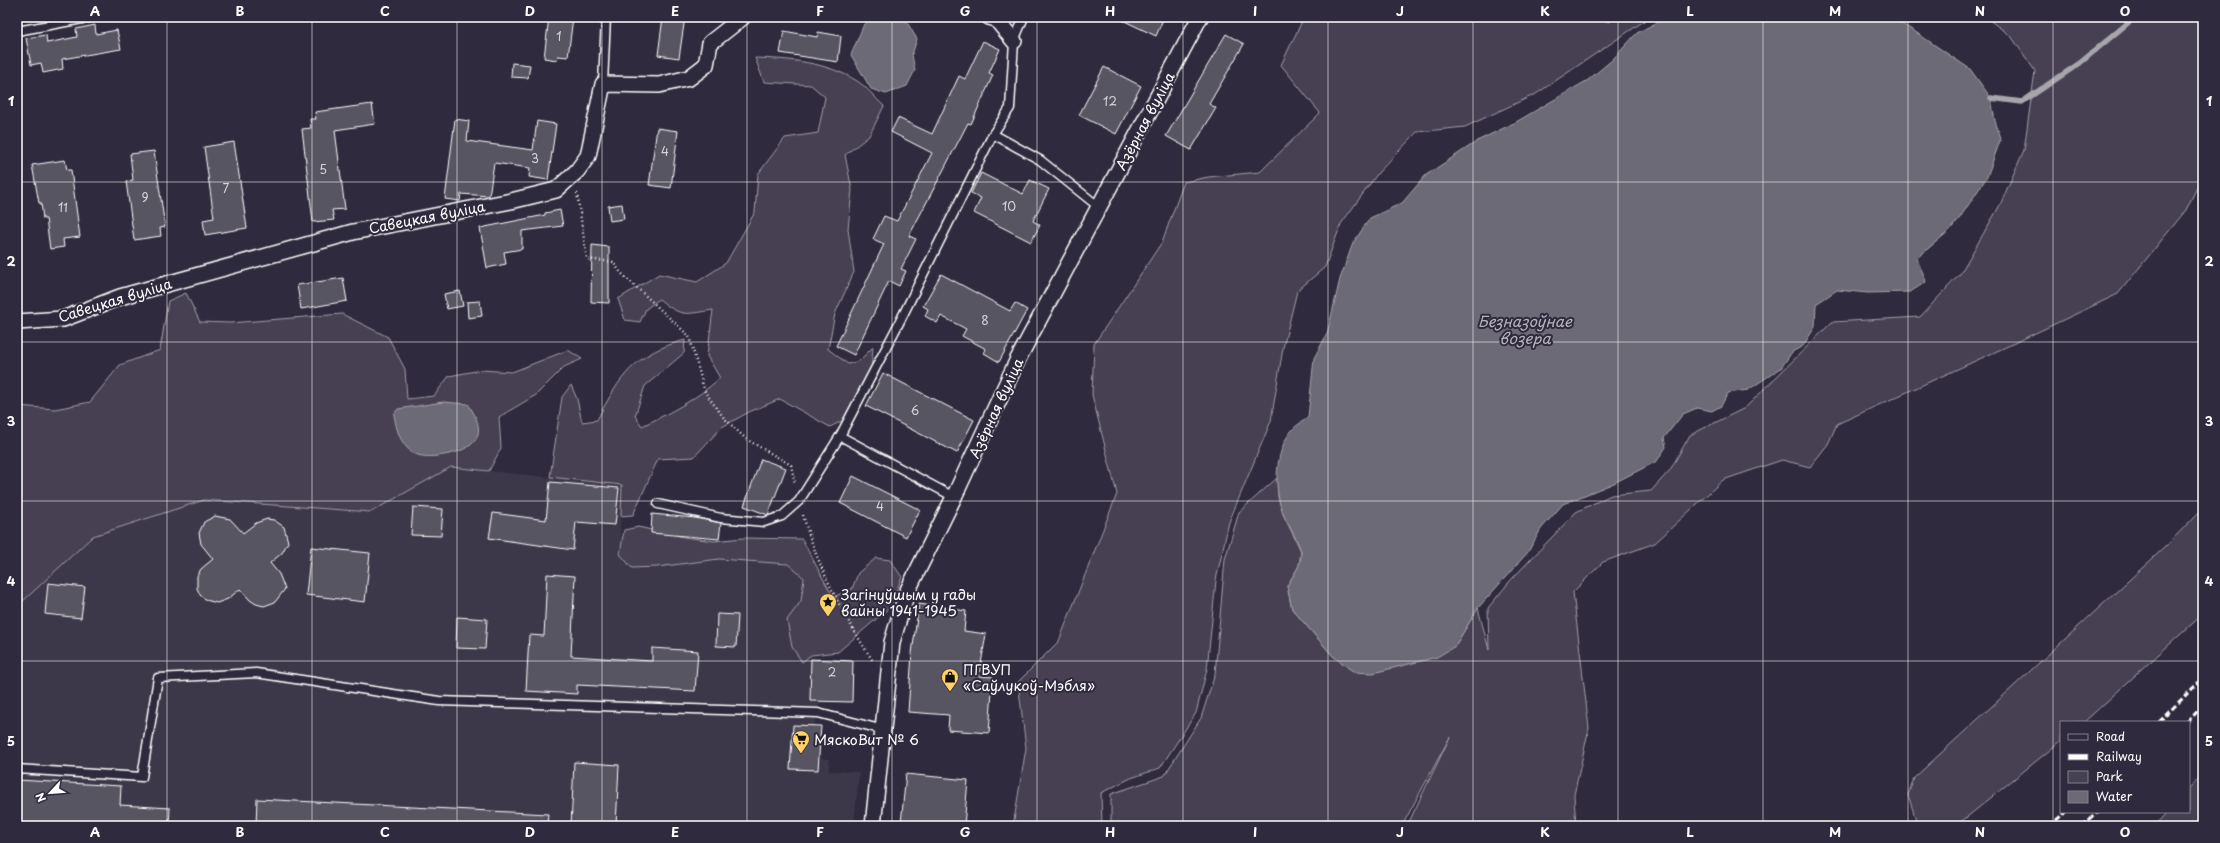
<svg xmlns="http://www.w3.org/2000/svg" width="2220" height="843" font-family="'Playpen Sans',sans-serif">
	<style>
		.built { fill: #3c3749 }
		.green { fill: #464152; stroke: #a2a0a8 }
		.water { fill: #6d6a77; stroke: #a7a6ad }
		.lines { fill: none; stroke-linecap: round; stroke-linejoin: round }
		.stream { stroke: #a7a6ad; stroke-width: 5.5 }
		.building { fill: #595564; stroke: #fff }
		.service-casing { stroke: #fff; stroke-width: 11 }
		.minor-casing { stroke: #fff; stroke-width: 18 }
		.path { stroke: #fff; stroke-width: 2.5; stroke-dasharray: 1 3; stroke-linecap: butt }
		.service { stroke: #2f2a3d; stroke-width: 8 }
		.minor { stroke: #2f2a3d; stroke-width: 15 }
		.rail { stroke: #fff; stroke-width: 3; stroke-dasharray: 6 3; stroke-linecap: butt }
		.grid { fill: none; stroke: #fff; stroke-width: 1; stroke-opacity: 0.55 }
		.labels { text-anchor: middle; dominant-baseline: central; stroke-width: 4; stroke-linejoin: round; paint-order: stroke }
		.number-label { font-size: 12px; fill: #d6d4d8 }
		.street-label { font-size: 14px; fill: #fff; stroke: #2f2a3d }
		.poi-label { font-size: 14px; fill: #fff; stroke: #2f2a3d; text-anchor: start }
		.water-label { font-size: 15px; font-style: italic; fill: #b6b4bb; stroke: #2f2a3d }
		.neatline { fill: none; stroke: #fff; stroke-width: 1.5 }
		.grid-label { font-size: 13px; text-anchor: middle; font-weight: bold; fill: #fff }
	</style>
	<rect width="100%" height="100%" fill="#2f2a3d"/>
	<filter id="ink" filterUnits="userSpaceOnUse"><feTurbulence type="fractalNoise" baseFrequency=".025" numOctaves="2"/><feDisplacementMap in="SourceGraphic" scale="8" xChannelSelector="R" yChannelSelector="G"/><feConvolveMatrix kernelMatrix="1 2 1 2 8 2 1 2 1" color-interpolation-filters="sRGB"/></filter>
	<g filter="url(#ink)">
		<polygon class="built" points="451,467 622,485 620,536 795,549 805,564 811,659 853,661 852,702 820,701 814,726 821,726 819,758 829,759 829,771 859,772 854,826 17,826 17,602 21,603 93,536 204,500 371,512"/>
		<g class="green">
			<polygon points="1304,17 1587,17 1610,22 1613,17 1650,17 1536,94 1465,127 1417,132 1378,173 1341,224 1325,267 1297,291 1283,348 1271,421 1229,522 1216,580 1207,669 1196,713 1160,768 1131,778 1101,793 1102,826 1013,826 1026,748 1018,682 1059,641 1117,494 1092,395 1094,344 1162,242 1184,182 1208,177 1260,172 1320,113 1281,65"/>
			<polygon points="1985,17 2203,17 2203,175 2186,210 2118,294 2008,346 1837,424 1828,444 1810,467 1782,460 1723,480 1655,543 1603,562 1573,592 1589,728 1574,795 1576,826 1407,826 1450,737 1402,826 1111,826 1111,794 1164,776 1201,718 1215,674 1225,559 1239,512 1277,478 1278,497 1283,514 1301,551 1299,566 1287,586 1292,609 1333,656 1354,672 1455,646 1478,608 1489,650 1488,608 1510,581 1576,512 1611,495 1651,491 1670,470 1690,435 1745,408 1832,322 1920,317 1960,274 2000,205 2024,150 2035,71 2011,36"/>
			<path d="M755 58C789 59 827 62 857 81 867 87 875 98 884 106L869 136 845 155 852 190 848 229 854 272 835 314 828 349 848 364 859 361 873 347 871 373 842 421 830 427 780 399 749 412 722 427 694 457 658 459 633 515 621 516 622 485 550 477 562 397 571 385 577 399 582 422 597 420C620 376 635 353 685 340L684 353 645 386 635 416 642 426C670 413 697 399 720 378L707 356 713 310C685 314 682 318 659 299L646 309 640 322 625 320 618 299 659 274 697 282 726 263 755 212 758 174 785 138 818 133 825 97 811 85 764 82Z"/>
			<polygon points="186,293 200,322 230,323 342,314 388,337 405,369 407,399 434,396 449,376 481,370 512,372 568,350 582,359 564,367 536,395 499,417 501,448 489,471 451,467 371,512 204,500 93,536 21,603 17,602 17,406 55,409 90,402 120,365 160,350 168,301"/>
			<polygon points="2203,508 2203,614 2084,722 2061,722 2061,741 1956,826 1918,826 1908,795 1914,778 2165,547"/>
			<polygon points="638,527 684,537 714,541 743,538 802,539 833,597 852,589 858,573 876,558 890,560 902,577 889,608 838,652 811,655 802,662 792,647 787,620 801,601 804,578 788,564 719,559 657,567 632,568 620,554 624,530"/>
			<polygon points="2203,773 2203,826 2154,826 2167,812 2189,812 2189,788"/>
		</g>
		<g class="water">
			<polygon points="874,17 905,19 917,39 912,55 915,70 907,86 886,94 871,89 851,55 864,24"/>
			<path d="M1667 17H1890L1914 31 1970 69 1991 98 1995 121 2001 138 1987 177 1959 219 1949 231 1917 258C1919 266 1925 276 1926 282L1910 292 1868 293 1837 290 1816 304 1815 327 1803 346 1792 352 1781 368 1748 390 1728 393 1721 406 1712 411 1697 408 1683 414 1664 438 1666 447 1657 461 1614 483 1563 504 1541 529 1528 552 1478 608 1455 646 1437 657 1373 673 1354 672 1333 656 1292 609 1287 586C1293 575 1302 565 1301 552 1300 544 1288 525 1284 516 1273 492 1274 448 1294 428 1298 424 1304 421 1308 417L1314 358 1327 334 1340 279 1353 243 1370 218 1402 203 1426 175 1479 140 1516 122 1588 80 1612 60 1637 33Z"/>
			<path d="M443 402 468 404C487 431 480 447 449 454 440 456 427 458 418 455 401 449 396 429 394 414L398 409Z"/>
		</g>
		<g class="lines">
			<polyline class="stream" points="1991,98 2022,102 2080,63 2135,17"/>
		</g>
		<g class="building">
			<polygon points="549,17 573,17 568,57 558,56 557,60 544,58"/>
			<polygon points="663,17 685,17 679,58 658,55"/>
			<polygon points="1116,17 1164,17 1156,36"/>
			<polygon points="95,25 96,34 117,30 121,49 62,59 63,69 43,73 41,63 31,65 26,38 46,35 47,43 77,37 76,29"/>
			<polygon points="784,31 817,37 818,32 841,36 838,62 780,53"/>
			<polygon points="1226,34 1244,44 1209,104 1216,108 1191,150 1166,136"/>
			<polygon points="983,41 1000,49 989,73 993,75 971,124 968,123 909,236 916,239 901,269 906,271 899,286 889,281 854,355 836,346 884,244 873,239 884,216 897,221 932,153 891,132 898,118 932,134 959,76 965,79"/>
			<polygon points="512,63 530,65 528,78 511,77"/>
			<polygon points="1104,67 1141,86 1116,134 1079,115"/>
			<polygon points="372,104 375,124 335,130 345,209 332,210 334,220 313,222 302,129 311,128 310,119 316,119 315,112"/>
			<polygon points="455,119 469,121 467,141 533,150 537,121 556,124 548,180 529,177 530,168 494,163 489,196 461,194 460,201 445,199"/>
			<polygon points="657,128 678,131 671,188 649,185"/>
			<polygon points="234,142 247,228 205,235 203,220 214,218 204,147"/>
			<polygon points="154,151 165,227 160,228 161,236 134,240 126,181 133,180 130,154"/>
			<polygon points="65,160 67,170 71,170 80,237 63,239 64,247 50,249 46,219 43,219 41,203 39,203 32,165"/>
			<polygon points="981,173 1023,194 1030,180 1049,189 1033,221 1040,225 1031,242 974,213 981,198 971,193"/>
			<polygon points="622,204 624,219 610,221 608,206"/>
			<polygon points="560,210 563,226 522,231 522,249 504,252 506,264 487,268 480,228 545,215 545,213"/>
			<polygon points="592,245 609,247 609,303 591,302"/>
			<polygon points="941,274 1010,311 1015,303 1027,310 999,362 984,353 986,349 962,336 966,329 941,316 937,323 925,316 928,309 923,306"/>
			<polygon points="343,278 347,301 301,309 297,285"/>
			<polygon points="460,291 463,306 447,309 444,294"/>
			<polygon points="480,301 482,316 468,318 467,302"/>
			<polygon points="883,373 974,420 957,453 866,406"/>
			<polygon points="761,459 786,468 768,515 744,506"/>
			<polygon points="853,476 920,510 906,537 840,503"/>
			<polygon points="550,482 619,488 615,525 576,522 573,550 489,538 493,513 546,520"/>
			<polygon points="413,507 443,509 441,536 411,535"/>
			<polygon points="652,514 695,518 721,523 719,539 651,533"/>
			<polygon points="215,516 230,519 243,533 256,523 267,519 274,520 284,527 288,542 282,553 270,563 279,574 285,589 275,602 264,606 256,604 250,600 240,589 228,599 217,603 206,600 200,595 197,588 197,576 201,569 213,559 201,544 199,533 204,522"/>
			<polygon points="311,547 370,553 365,602 306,595"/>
			<polygon points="547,574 575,576 571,656 652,661 652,648 698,651 695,691 577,685 577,694 526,691 529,635 544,636"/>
			<polygon points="48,583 85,587 81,618 45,614"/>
			<polygon points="919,604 966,611 964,631 986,634 979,676 993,677 989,733 948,730 949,715 908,712 912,653"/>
			<polygon points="717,614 738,615 736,647 716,646"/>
			<polygon points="457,617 487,619 485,649 456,648"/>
			<polygon points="811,659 853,661 852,702 810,701"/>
			<polygon points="793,725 821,726 818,770 790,769"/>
			<polygon points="574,762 619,765 616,826 571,826"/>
			<polygon points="906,774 968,780 964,826 901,823"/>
			<polygon points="17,780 121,786 120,805 170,808 169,826 17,826"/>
			<polygon points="257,799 548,814 547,826 256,826"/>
		</g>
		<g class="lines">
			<g class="service-casing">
				<g id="service">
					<polyline points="17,31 93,17"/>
					<polyline points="603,84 606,17"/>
					<polyline points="993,134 1040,160 1099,207"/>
					<polyline points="840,436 954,497"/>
					<polyline points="658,504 721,518 764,522 782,516 799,501 840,436 899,323 993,134 1010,108 1014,41 1024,17"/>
					<polyline points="17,769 142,777 158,678 256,673 439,701 818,713 884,730"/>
				</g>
			</g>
			<g class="minor-casing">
				<g id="minor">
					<polyline points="989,17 996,19 1014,41"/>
					<polyline points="17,322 63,319 120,297 353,232 511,201 556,190 577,171 588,156 603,84 659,85 689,78 706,65 710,43 743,17"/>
					<polyline points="873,826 892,642 907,592 954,497 1018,359 1200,17"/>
				</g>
			</g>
			<g class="path">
				<polyline points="577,193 587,259 613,262 621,273 689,336 705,392 724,418 746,439 791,465 795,483"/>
				<path d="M803 515C818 568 843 615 873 661"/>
			</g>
			<use href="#service" class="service"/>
			<use href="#minor" class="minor"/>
			<g class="rail">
				<polyline points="2159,722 2203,678"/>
				<polyline points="2187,722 2203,706"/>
				<polyline points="2049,826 2066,812"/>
				<polyline points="2082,826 2098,812"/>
			</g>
		</g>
	</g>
	<path class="grid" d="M167 17V826M312 17V826M457 17V826M602 17V826M747 17V826M892 17V826M1037 17V826M1183 17V826M1328 17V826M1473 17V826M1618 17V826M1763 17V826M1908 17V826M2053 17V826M17 182H2203M17 342H2203M17 501H2203M17 661H2203"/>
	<defs>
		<g id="sight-pin" transform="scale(0.9)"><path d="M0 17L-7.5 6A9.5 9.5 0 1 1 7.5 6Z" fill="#ffd166" stroke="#2f2a3d"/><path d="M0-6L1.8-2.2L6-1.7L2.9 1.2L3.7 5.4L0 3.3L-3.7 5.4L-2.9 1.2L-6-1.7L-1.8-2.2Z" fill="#111"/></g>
		<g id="shop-pin" transform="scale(0.9)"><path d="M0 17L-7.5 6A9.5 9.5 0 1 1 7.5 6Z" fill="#ffd166" stroke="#2f2a3d"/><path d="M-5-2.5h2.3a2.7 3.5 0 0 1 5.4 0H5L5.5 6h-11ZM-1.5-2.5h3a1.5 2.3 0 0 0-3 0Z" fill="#111"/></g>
		<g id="supermarket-pin" transform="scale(0.9)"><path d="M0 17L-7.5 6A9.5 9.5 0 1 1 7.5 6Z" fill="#ffd166" stroke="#2f2a3d"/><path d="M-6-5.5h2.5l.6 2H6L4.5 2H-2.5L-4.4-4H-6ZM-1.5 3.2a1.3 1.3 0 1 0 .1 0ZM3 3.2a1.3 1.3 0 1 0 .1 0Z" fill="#111"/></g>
	</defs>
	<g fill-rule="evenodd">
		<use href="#sight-pin" x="828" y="602"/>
		<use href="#shop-pin" x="950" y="677"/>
		<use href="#supermarket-pin" x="801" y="739"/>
	</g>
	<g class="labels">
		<g class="number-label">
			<text x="559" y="36">1</text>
			<text x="1110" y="101">12</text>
			<text x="665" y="151">4</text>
			<text x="535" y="158">3</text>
			<text x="323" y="169">5</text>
			<text x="226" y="188">7</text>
			<text x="145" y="197">9</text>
			<text x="1009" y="206">10</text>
			<text x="63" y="207">11</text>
			<text x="985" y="320">8</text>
			<text x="915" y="410">6</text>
			<text x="880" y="506">4</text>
			<text x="832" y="672">2</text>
		</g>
		<g class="street-label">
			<text transform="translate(1145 121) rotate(-62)">Азёрная вуліца</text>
			<text transform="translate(427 217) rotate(-11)">Савецкая вуліца</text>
			<text transform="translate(115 300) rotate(-17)">Савецкая вуліца</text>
			<text transform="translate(996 408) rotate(-65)">Азёрная вуліца</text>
		</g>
		<g class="poi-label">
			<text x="841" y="594">Загінуўшым у гады<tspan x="841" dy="16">вайны 1941-1945</tspan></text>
			<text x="963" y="669">ПГВУП<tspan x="963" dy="16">«Саўлукоў-Мэбля»</tspan></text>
			<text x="814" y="739">МяскоВит № 6</text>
		</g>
		<g class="water-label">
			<text x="1525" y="320">Безназоўнае<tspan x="1525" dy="17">возера</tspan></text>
		</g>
	</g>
	<rect width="2220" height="843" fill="none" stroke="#2f2a3d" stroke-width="44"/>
	<rect x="2060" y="721" width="130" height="92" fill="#2f2a3d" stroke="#827f8b"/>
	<rect x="2068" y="734" width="20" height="6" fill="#2f2a3d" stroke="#827f8b"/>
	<text x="2096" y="741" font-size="12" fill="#ffffff">Road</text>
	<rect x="2068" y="754" width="20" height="6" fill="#ffffff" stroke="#827f8b"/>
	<text x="2096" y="761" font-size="12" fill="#ffffff">Railway</text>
	<rect x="2068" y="771" width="20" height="12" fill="#464152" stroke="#827f8b"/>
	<text x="2096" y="781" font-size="12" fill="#ffffff">Park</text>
	<rect x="2068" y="791" width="20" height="12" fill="#6d6a77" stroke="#827f8b"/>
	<text x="2096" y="801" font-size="12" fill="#ffffff">Water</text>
	<g transform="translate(50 793) rotate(244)" stroke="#2f2a3d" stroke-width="3" paint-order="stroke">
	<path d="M0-3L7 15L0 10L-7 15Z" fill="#ffffff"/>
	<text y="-6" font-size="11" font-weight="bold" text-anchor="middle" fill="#ffffff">N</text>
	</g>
	<rect x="22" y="22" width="2176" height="799" class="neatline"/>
	<g class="grid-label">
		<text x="95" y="16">A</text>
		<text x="240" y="16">B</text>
		<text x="385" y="16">C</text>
		<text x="530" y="16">D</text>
		<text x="675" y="16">E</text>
		<text x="820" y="16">F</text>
		<text x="965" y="16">G</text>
		<text x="1110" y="16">H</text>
		<text x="1255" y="16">I</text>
		<text x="1400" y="16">J</text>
		<text x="1545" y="16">K</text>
		<text x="1690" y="16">L</text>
		<text x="1835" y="16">M</text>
		<text x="1980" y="16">N</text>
		<text x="2125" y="16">O</text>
		<text x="11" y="106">1</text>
		<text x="2209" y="106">1</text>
		<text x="11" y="266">2</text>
		<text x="2209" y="266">2</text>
		<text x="11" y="426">3</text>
		<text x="2209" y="426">3</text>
		<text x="11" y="586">4</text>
		<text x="2209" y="586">4</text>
		<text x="11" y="746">5</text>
		<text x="2209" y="746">5</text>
		<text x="95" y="837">A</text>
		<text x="240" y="837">B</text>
		<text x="385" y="837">C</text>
		<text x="530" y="837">D</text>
		<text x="675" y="837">E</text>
		<text x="820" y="837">F</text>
		<text x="965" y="837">G</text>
		<text x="1110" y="837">H</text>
		<text x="1255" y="837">I</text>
		<text x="1400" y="837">J</text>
		<text x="1545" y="837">K</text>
		<text x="1690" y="837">L</text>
		<text x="1835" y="837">M</text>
		<text x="1980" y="837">N</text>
		<text x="2125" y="837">O</text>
	</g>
</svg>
